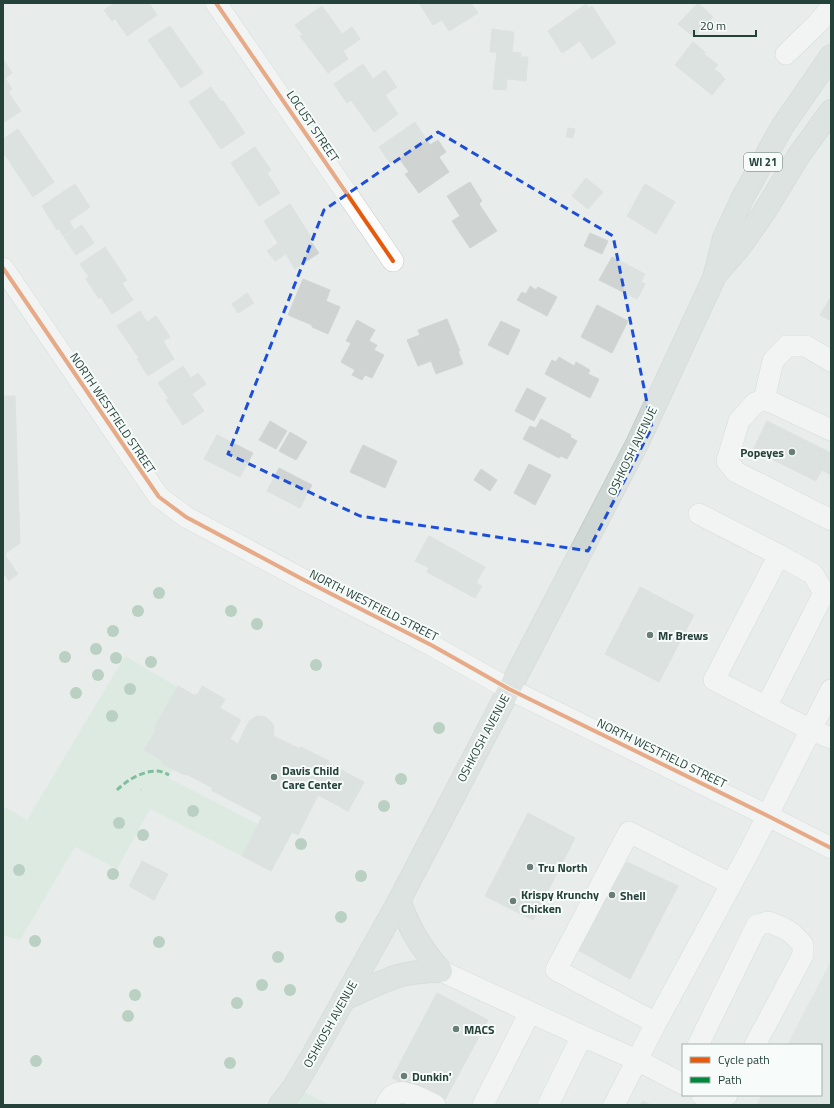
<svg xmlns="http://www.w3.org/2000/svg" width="834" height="1108" font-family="'Titillium Web',sans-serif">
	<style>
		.built { fill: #d6dedb }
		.green { fill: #d1e6d8 }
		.building { fill: #cfd4d2; stroke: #d1d6d4 }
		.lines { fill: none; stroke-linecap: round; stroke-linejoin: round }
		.minor-casing { stroke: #c5cac8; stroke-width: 22 }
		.major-casing { stroke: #c3ccc9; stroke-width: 24 }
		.path { stroke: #c3ccca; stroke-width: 2.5; stroke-dasharray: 2 3; stroke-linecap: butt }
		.minor { stroke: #fcfcfc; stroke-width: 21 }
		.major { stroke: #cfd7d5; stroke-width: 22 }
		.quiet { stroke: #00873e; stroke-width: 3; stroke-dasharray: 6 3; stroke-linecap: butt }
		.cycleway-casing { stroke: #f7fbf9; stroke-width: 6 }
		.cycleway { stroke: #e8590c; stroke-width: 4 }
		.tree { fill: #81ae93 }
		.marked { fill: none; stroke: #1d4ed8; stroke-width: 3; stroke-dasharray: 8 5; stroke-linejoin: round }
		.poi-dot { fill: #697e78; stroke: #f7fbf9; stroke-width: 1.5 }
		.labels { text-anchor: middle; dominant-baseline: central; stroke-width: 4; stroke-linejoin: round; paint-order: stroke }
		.shield { fill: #f7fbf9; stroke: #637a73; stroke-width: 1 }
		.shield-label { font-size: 11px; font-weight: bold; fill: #24423a }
		.street-label { font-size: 12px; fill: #24423a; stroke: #f7fbf9 }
		.poi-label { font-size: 12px; font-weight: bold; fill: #24423a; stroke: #f7fbf9; text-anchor: start }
	</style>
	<rect width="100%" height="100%" fill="#e8edeb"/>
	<polygon class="built" points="831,961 831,1105 756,1105 761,1095 821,1095 821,1045 787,1045"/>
	<g class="green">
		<polygon points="125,656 178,687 154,728 156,730 144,751 161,760 163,764 173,769 168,778 258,824 242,856 150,809 117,869 75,847 20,940 3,935 3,806 27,820"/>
		<polygon points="294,1087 330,1105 280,1105"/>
	</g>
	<g class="building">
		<polygon points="115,3 116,3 123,13 112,21 104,10"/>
		<polygon points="116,3 149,3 157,15 127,36 115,18 123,13"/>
		<polygon points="419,3 471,3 478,13 449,31 442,20 433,25"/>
		<polygon points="698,3 713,17 694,37 678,24"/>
		<polygon points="586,4 589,8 592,6 616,43 592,59 580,41 562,53 548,31"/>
		<polygon points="322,6 342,34 352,27 360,39 343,51 348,59 328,73 300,36 303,35 295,25"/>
		<polygon points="170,26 203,73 181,88 148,40"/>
		<polygon points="492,29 514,32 512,52 521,53 520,57 528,57 526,81 507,79 506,90 493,89 497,52 490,52"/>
		<polygon points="693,42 705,52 704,54 718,65 714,69 722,75 721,76 725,79 712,95 675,65"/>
		<polygon points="3,59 12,73 5,78 12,89 8,92 21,111 3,123"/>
		<polygon points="363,64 373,79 385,70 397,87 385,95 398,114 374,132 351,100 347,103 334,84"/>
		<polygon points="211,87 221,102 223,101 245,133 221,149 189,102"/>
		<polygon points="415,122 430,145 438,140 446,152 439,157 449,172 419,193 405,174 409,172 398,157 390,163 379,147"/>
		<polygon points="568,128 575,129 573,138 566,137"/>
		<polygon points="18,129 54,182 33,197 3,152 3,139"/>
		<polygon points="255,147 271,170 267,173 280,193 259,206 231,163"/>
		<polygon points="586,178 603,192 588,209 572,196"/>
		<polygon points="470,182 482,201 479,204 497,231 470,248 452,221 460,216 447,196"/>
		<polygon points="75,184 90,207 57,230 42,206"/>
		<polygon points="645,184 675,202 656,234 627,216"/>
		<polygon points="290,204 311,237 309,239 319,253 295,269 286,254 275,261 267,251 278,243 264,221"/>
		<polygon points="69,221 74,229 63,236 59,229"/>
		<polygon points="82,225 94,243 76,255 64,237"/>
		<polygon points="590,233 608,241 602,254 584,246"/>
		<polygon points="105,247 127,280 122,283 133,300 112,314 101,297 99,299 86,279 89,277 80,264"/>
		<polygon points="612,257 645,274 641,282 645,284 637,299 599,280"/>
		<polygon points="303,279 330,290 326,301 340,307 328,334 312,327 312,325 288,315"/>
		<polygon points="530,286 536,290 538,287 557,297 547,316 517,300 522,292 526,294"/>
		<polygon points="247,293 254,303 238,313 232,304"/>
		<polygon points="831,297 831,321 820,315"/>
		<polygon points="597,305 628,321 612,353 581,337"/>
		<polygon points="140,311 147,322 156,316 170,337 163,341 174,359 148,376 137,359 139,358 117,326"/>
		<polygon points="447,319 460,351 458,351 463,364 436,374 431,361 418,366 407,340 420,335 418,330"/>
		<polygon points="357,320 375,330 369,341 377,345 374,350 384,355 372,378 365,375 362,380 352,375 355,370 341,362 351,343 346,341"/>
		<polygon points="501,321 520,330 508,355 488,345"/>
		<polygon points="559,357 574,366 576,362 590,370 588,374 599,379 590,398 545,374 552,360 556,362"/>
		<polygon points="183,366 191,378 198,373 206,384 192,394 204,411 183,425 166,400 169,399 158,383"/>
		<polygon points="527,388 546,398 534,421 515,411"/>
		<polygon points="3,396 15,396 20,543 3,555"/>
		<polygon points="541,419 571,435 570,437 577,441 567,459 561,456 559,458 523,439 530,426 536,428"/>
		<polygon points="270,421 287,431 276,449 259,440"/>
		<polygon points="767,421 831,453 831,475 822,470 816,481 753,450"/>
		<polygon points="290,432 307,442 296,460 279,451"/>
		<polygon points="217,435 253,453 240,477 204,459"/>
		<polygon points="363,445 397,461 385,488 350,472"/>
		<polygon points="529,464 551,475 535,505 514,493"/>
		<polygon points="279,468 312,485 300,508 267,491"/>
		<polygon points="481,469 497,480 490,491 474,480"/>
		<polygon points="429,536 485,567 476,583 482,586 475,598 427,572 429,568 415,561"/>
		<polygon points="6,553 7,554 5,555 18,574 9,581 3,572 3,555"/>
		<polygon points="640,587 694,615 659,682 605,654"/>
		<polygon points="178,686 194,695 198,694 202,686 225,699 220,708 241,720 230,739 238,744 249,721 257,716 266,717 272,723 274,727 273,736 300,749 301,747 329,761 328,763 364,782 348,811 318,795 298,835 292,832 271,871 242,856 262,817 211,790 213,788 186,774 185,775 162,764 161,760 144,750 156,730 154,728"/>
		<polygon points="528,813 575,838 533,920 485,896"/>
		<polygon points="142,861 168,874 154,900 129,886"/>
		<polygon points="627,862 678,886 630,979 576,949"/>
		<polygon points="437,993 488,1020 442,1105 392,1078"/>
		<polygon points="643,1101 651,1105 640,1105"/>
	</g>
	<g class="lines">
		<g class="minor-casing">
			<g id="minor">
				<polyline points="216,3 393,261"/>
				<polyline points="786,54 817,24 831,8"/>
				<polyline points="3,268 152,487 159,497 186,517 304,580 433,646 509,689 768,816 831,848"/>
				<polyline points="764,400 773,361 787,346 806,346 831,361"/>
				<polyline points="831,430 771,402 764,400 755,403 739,421 727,461 736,472 831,520"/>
				<polyline points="699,514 779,555 714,680 811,730 831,738"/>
				<polyline points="766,707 824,593 813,574 779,555"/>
				<polyline points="731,884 629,832 556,970 656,1023 750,850 831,690"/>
				<polyline points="441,971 582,1036 637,1060 656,1023"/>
				<path d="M698 1045 757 925 768 922C786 928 791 931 803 945V955L755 1045"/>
				<polyline points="702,1095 709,1098 720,1100 727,1095"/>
				<path d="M386 1105C396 1081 419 1098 435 1105"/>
				<polyline points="483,1105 530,1012"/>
				<polyline points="548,1105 582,1036"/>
				<polyline points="614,1105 637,1060 683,1084"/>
			</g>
		</g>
		<g class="major-casing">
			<g id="major">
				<polyline points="718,272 738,249 763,214 799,155 831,111"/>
				<path d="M344 999C362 991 380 982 398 976 412 972 427 971 441 971 420 947 410 929 399 901"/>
				<polyline points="280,1105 294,1087 309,1062 399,901 637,444 714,278 724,238 743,197 782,127 831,56"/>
			</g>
		</g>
		<polyline class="path" points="140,790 142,789"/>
		<use href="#minor" class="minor"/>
		<use href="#major" class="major"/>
		<path class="quiet" d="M117 790C127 780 142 771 157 771 161 771 165 773 169 775"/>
		<g class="cycleway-casing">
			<g id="cycleway">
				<polyline points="216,3 393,261"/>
				<polyline points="3,268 152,487 159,497 186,517 304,580 433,646 509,689 768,816 831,848"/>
			</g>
		</g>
		<use href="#cycleway" class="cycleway"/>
	</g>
	<g class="tree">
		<circle cx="159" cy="593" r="6"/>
		<circle cx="138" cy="611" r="6"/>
		<circle cx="231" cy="611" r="6"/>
		<circle cx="257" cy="624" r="6"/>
		<circle cx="113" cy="631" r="6"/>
		<circle cx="96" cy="649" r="6"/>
		<circle cx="65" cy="657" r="6"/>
		<circle cx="116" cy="658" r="6"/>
		<circle cx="151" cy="662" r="6"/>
		<circle cx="316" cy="665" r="6"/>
		<circle cx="98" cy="675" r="6"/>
		<circle cx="130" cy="689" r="6"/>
		<circle cx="76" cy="693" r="6"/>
		<circle cx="112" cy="716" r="6"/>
		<circle cx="439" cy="728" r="6"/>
		<circle cx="401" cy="779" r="6"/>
		<circle cx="384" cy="806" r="6"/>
		<circle cx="193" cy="811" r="6"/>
		<circle cx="119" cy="823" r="6"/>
		<circle cx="143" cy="835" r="6"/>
		<circle cx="301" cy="844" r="6"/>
		<circle cx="19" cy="870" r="6"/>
		<circle cx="113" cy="874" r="6"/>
		<circle cx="361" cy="876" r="6"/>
		<circle cx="341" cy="917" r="6"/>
		<circle cx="35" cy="941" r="6"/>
		<circle cx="159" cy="942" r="6"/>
		<circle cx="278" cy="957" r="6"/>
		<circle cx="262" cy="985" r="6"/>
		<circle cx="290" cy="990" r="6"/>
		<circle cx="135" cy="995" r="6"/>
		<circle cx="237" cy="1003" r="6"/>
		<circle cx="128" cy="1016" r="6"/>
		<circle cx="36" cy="1061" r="6"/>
		<circle cx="230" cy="1063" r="6"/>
	</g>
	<path d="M0 0H834V1108H0ZM438 132 613 236 652 427 588 551 360 516 228 454 324 210Z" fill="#e8edeb" fill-opacity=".55" fill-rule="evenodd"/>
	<path class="marked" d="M438 132 613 236 652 427 588 551 360 516 228 454 324 210Z"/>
	<g class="poi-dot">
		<circle cx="792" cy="452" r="4"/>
		<circle cx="650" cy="635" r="4"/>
		<circle cx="274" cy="777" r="4"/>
		<circle cx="530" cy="867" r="4"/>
		<circle cx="612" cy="895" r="4"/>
		<circle cx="513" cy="901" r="4"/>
		<circle cx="456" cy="1029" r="4"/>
		<circle cx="404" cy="1076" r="4"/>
	</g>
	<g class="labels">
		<rect class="shield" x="744" y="153" width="38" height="18" rx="3"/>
		<g class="shield-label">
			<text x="763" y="162">WI 21</text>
		</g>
		<g class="street-label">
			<text transform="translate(313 126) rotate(56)">LOCUST STREET</text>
			<text transform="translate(113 413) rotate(56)">NORTH WESTFIELD STREET</text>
			<text transform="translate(632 451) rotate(-64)">OSHKOSH AVENUE</text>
			<text transform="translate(374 605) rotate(27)">NORTH WESTFIELD STREET</text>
			<text transform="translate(483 738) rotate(-62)">OSHKOSH AVENUE</text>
			<text transform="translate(662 753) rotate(26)">NORTH WESTFIELD STREET</text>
			<text transform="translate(330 1024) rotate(-61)">OSHKOSH AVENUE</text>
		</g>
		<g class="poi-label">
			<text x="784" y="452" text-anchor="end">Popeyes</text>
			<text x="658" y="635">Mr Brews</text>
			<text x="282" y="770">Davis Child<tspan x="282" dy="14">Care Center</tspan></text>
			<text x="538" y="867">Tru North</text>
			<text x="521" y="894">Krispy Krunchy<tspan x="521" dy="14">Chicken</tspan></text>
			<text x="620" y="895">Shell</text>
			<text x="464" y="1029">MACS</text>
			<text x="412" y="1076">Dunkin'</text>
		</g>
	</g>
	<rect width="834" height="1108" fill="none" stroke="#24423a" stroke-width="8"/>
	<rect x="682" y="1044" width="140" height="52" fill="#f7fbf9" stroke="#a3b1ad"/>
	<rect x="690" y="1057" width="20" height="6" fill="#e8590c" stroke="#a3b1ad"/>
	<text x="718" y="1064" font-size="12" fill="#24423a">Cycle path</text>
	<rect x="690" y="1077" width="20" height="6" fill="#00873e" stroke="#a3b1ad"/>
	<text x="718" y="1084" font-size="12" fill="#24423a">Path</text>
	<path d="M694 30v6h62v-6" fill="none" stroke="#24423a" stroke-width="2"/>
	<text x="700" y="30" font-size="12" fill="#24423a" stroke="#f7fbf9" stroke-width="3" paint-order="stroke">20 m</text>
</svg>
